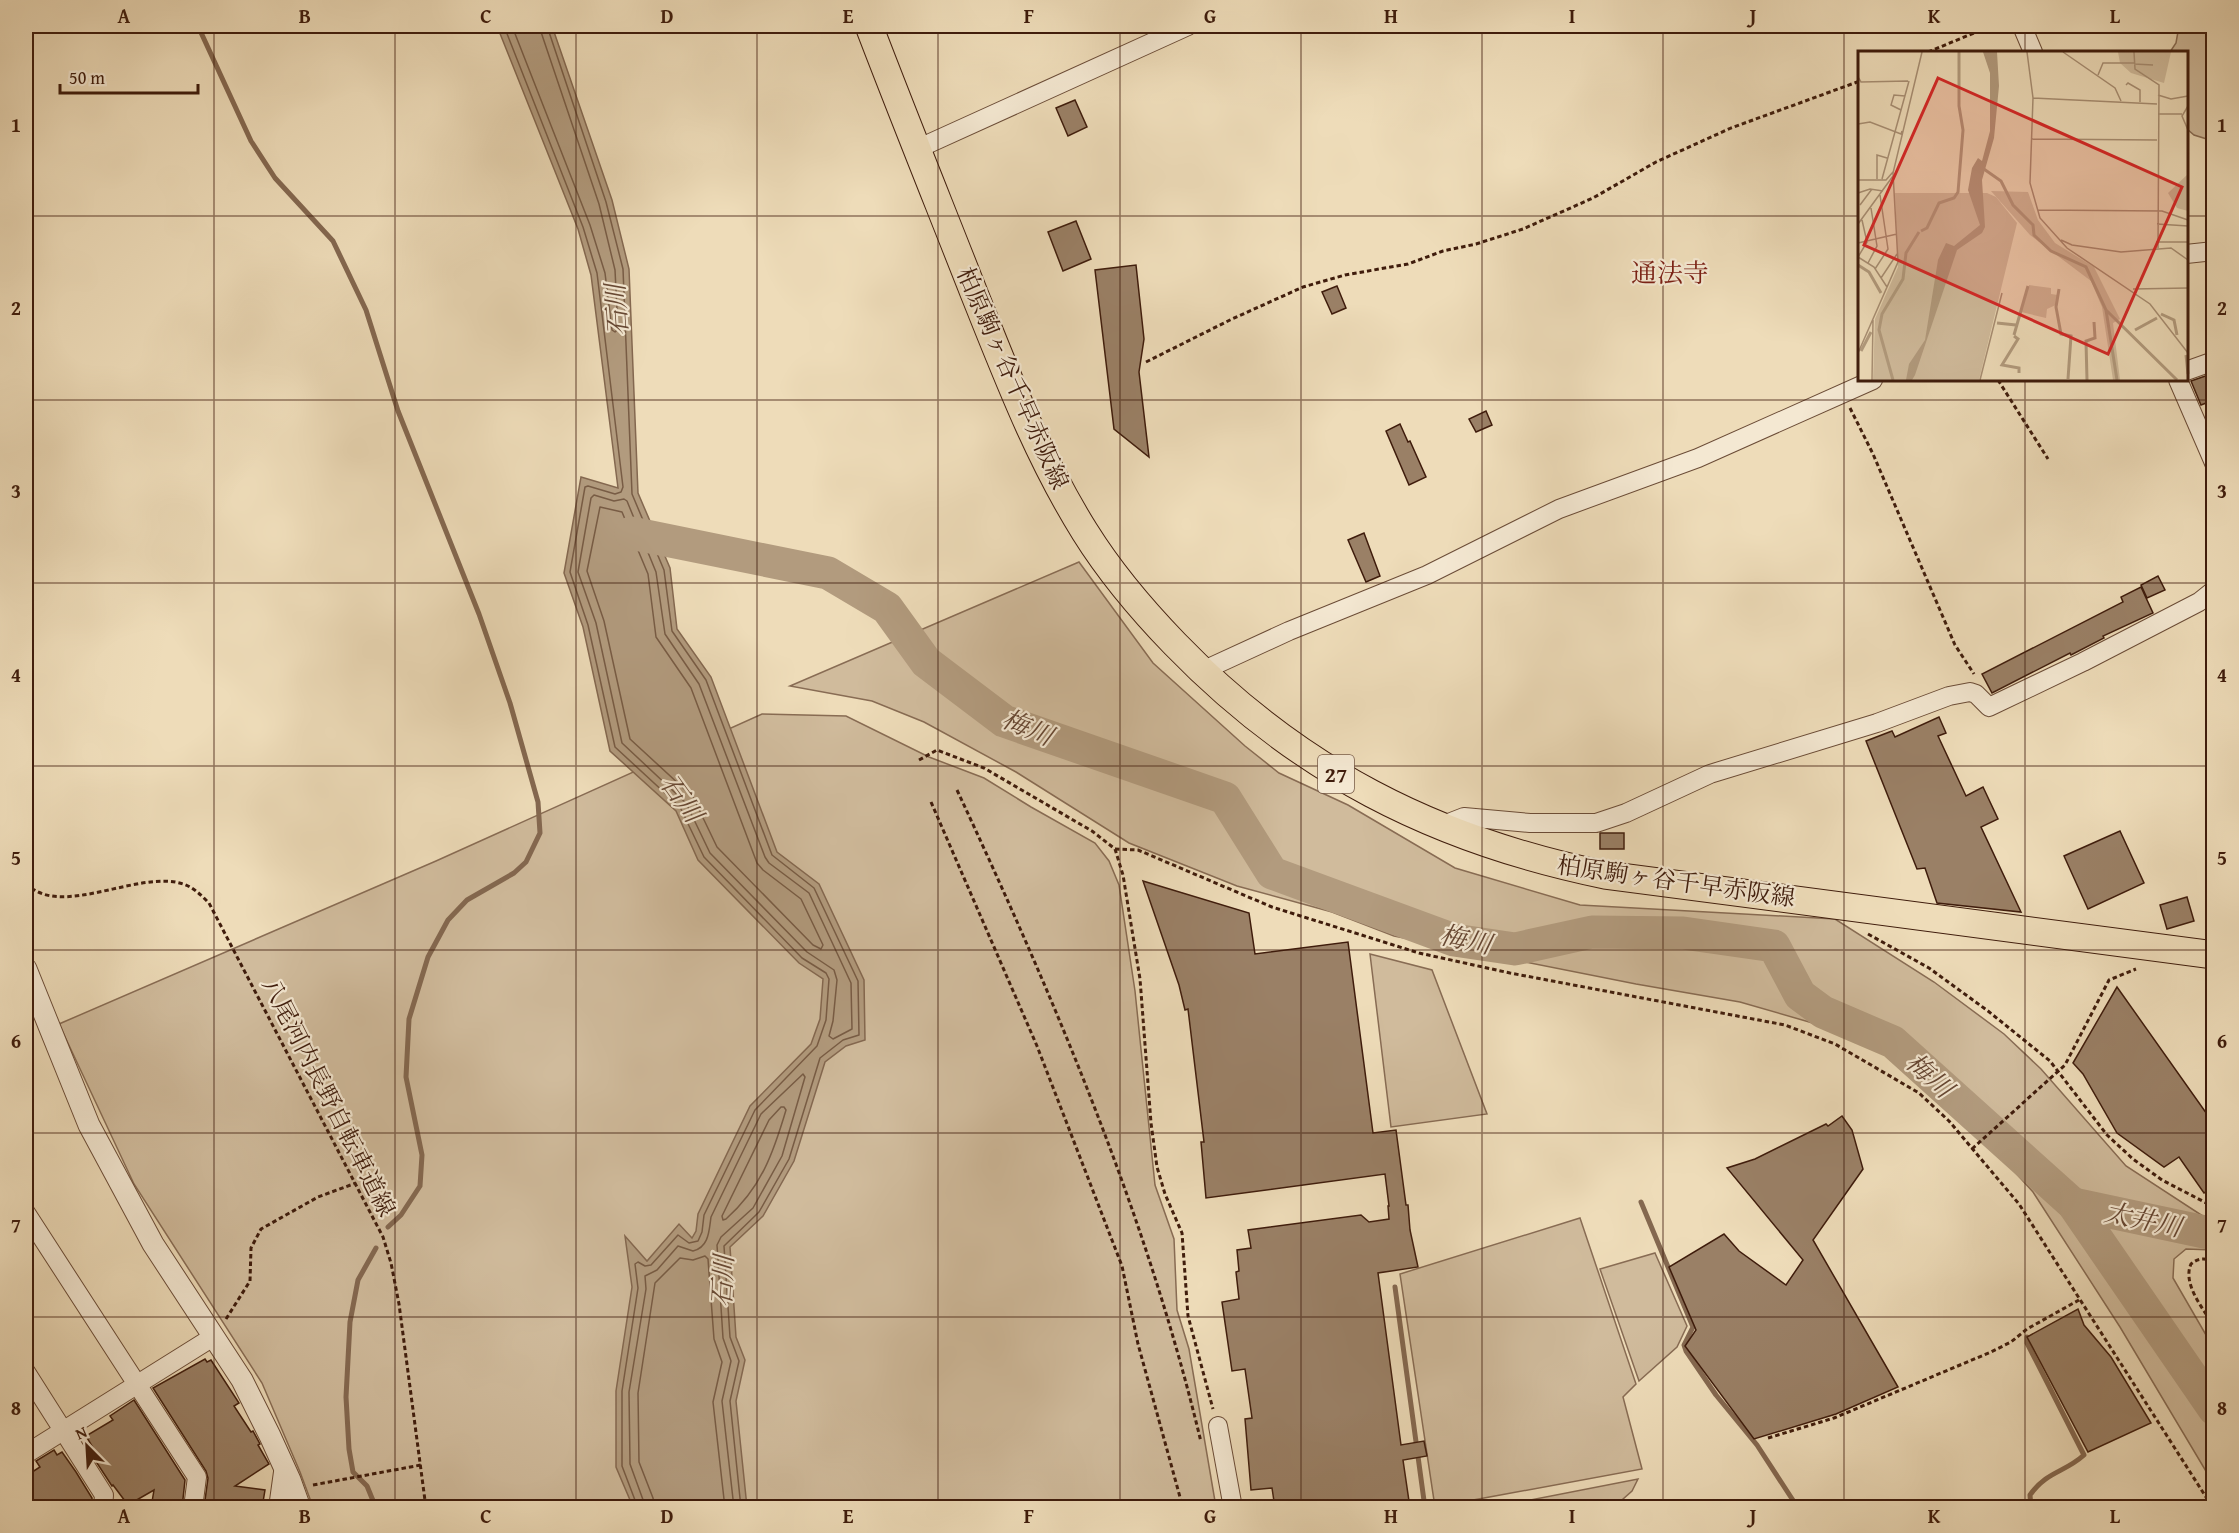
<svg xmlns="http://www.w3.org/2000/svg" width="2239" height="1533" font-family="'Gentium Book Plus','Noto Serif JP',serif">
	<style>
		.green { fill: #d0bb9c; stroke: #886c54; stroke-width: 1.5 }
		.water { fill: #b29b7e; stroke: #846850; stroke-width: 1.5 }
		.lines { fill: none; stroke-linecap: round; stroke-linejoin: round }
		.shore { stroke: #785c45; stroke-width: 1.5 }
		.stream { stroke: #846850; stroke-width: 5 }
		.river { stroke: #b29b7e; stroke-width: 33 }
		.building { fill: #9a8066; stroke: #3f1c0c; stroke-width: 1.5 }
		.minor-casing { stroke: #6b4c37; stroke-width: 20 }
		.tertiary-casing { stroke: #6b4c37; stroke-width: 23 }
		.primary-casing { stroke: #3f1c0c; stroke-width: 29 }
		.path { stroke: #3f1c0c; stroke-width: 3; stroke-dasharray: 4.5 3; stroke-linecap: butt }
		.minor { stroke: #f4e8d2; stroke-width: 18 }
		.tertiary { stroke: #f4e8d2; stroke-width: 21 }
		.primary { stroke: #eedcb9; stroke-width: 27 }
		.grid { fill: none; stroke: #3f1c0c; stroke-width: 1.5; stroke-opacity: 0.55 }
		.labels { text-anchor: middle; dominant-baseline: central; stroke-width: 4.5; stroke-linejoin: round; paint-order: stroke }
		.shield { fill: #f4e8d2; stroke: #755947; stroke-width: 1.5 }
		.shield-label { font-size: 22px; font-weight: bold; fill: #3f1c0c }
		.street-label { font-size: 24px; fill: #3f1c0c; stroke: #f4e8d2 }
		.neighbourhood-label { font-size: 26px; fill: #7a1f14; stroke: #f4e8d2 }
		.water-label { font-size: 26px; font-style: italic; fill: #674834; stroke: #f4e8d2 }
		.inset-river { fill: none; stroke: #b29b7e; stroke-width: 3 }
		.inset-road { fill: none; stroke: #a88f74; stroke-width: 1.5 }
		.view { fill: #d62828; fill-opacity: 0.15; stroke: #d62828; stroke-width: 3 }
		.inset-edge { fill: none; stroke: #3f1c0c; stroke-width: 3 }
		.neatline { fill: none; stroke: #3f1c0c; stroke-width: 2 }
		.grid-label { font-size: 20px; text-anchor: middle; font-weight: bold; fill: #3f1c0c }
	</style>
	<rect width="100%" height="100%" fill="#eedcb9"/>
	<filter id="stains"><feTurbulence type="fractalNoise" baseFrequency=".00333" numOctaves="4"/><feColorMatrix values="0 0 0 0 .2 0 0 0 0 .09 0 0 0 0 .02 0 0 0 .5 -.17"/></filter>
	<radialGradient id="worn" r=".72"><stop offset=".6" stop-color="#630" stop-opacity="0"/><stop offset="1" stop-color="#630" stop-opacity=".3"/></radialGradient>
	<g class="green">
		<polygon points="2179,26 2213,26 2213,141 2194,135 2187,129 2186,52 2170,52 2176,43"/>
		<polygon points="1079,562 1153,663 1245,746 1279,773 1348,805 1455,868 1580,905 1835,919 1934,982 2004,1034 2041,1069 2126,1166 2212,1222 2213,1250 2186,1249 2174,1259 2173,1278 2213,1347 2213,1483 2120,1327 2033,1192 1962,1114 1912,1070 1861,1037 1740,1002 1636,984 1394,936 1332,912 1237,886 1129,843 1016,772 924,722 872,701 790,686"/>
		<polygon points="762,714 846,716 929,757 984,778 1031,807 1095,843 1109,861 1119,885 1135,991 1155,1185 1174,1239 1177,1310 1189,1349 1216,1507 313,1507 300,1472 262,1383 134,1184 59,1024 436,861"/>
		<polygon points="1370,954 1432,970 1487,1114 1391,1127"/>
		<polygon points="1580,1218 1636,1384 1623,1397 1642,1469 1435,1507 1400,1274"/>
		<polygon points="1655,1253 1687,1326 1677,1347 1639,1381 1600,1269"/>
		<polygon points="1638,1479 1632,1491 1614,1507 1494,1507"/>
	</g>
	<polygon class="water" points="497,26 552,26 612,200 629,269 638,493 670,568 677,629 711,677 777,852 819,884 864,980 865,1040 846,1046 825,1062 794,1161 763,1216 730,1247 736,1337 745,1360 736,1401 747,1507 633,1507 616,1467 616,1391 632,1287 625,1236 647,1261 679,1224 692,1238 696,1231 698,1214 750,1106 811,1044 820,1019 823,979 799,963 698,860 676,811 610,751 583,627 564,573 581,477 618,488 591,275 578,229"/>
	<g class="lines">
		<g class="shore">
			<polyline points="504,26 583,227 597,273 623,487 621,492 615,494 588,486 585,487 570,572 588,625 615,747 680,807 704,857 802,958 826,973 829,979 826,1020 817,1046 755,1110 704,1215 702,1232 698,1241 689,1243 678,1235 651,1265 645,1266 638,1262 635,1264 638,1288 622,1391 622,1466 638,1508"/>
			<polyline points="512,26 590,225 605,273 612,330 615,332 618,329 615,270 599,204 539,26"/>
			<polyline points="547,26 606,202 623,269 632,494 664,570 672,631 706,680 772,855 814,888 858,981 859,1035 843,1040 820,1058 789,1159 759,1212 724,1246 730,1337 739,1361 730,1401 741,1508"/>
			<polygon points="594,495 614,501 624,499 627,501 656,572 665,634 699,684 765,857 769,863 809,893 851,983 852,1029 833,1039 829,1036 833,1021 837,980 834,970 807,952 710,853 686,803 622,743 596,623 578,572 591,498"/>
			<polygon points="600,507 622,512 648,574 656,637 691,688 757,863 763,870 801,899 823,945 821,949 813,945 717,847 693,797 630,739 604,621 587,571"/>
			<path d="M781 1107H784L786 1110C773 1154 761 1188 726 1219L723 1220 722 1216 769 1120Z"/>
			<path d="M646 1508 630 1464 629 1392 646 1289 645 1276 657 1270 678 1246 693 1251C709 1247 709 1231 711 1217L761 1114 803 1074 805 1077 782 1156 753 1208 721 1237 717 1245 723 1338 731 1361 722 1401 734 1508"/>
			<polyline points="655,1508 653,1498 639,1462 638,1393 655,1283 680,1258 693,1260 705,1256 708,1259 714,1339 722,1362 713,1402 725,1508"/>
		</g>
		<g class="stream">
			<polyline points="198,26 251,141 275,178 333,241 366,310 398,411 479,614 510,703 538,802 540,833 526,862 514,873 467,900 448,920 428,957 409,1019 406,1077 422,1155 420,1186 401,1215 388,1227"/>
			<polyline points="1641,1202 1693,1327 1684,1345 1686,1351 1716,1395 1757,1445 1798,1508"/>
			<polyline points="376,1248 358,1280 350,1322 346,1397 349,1449 353,1472 367,1486 376,1508"/>
			<polyline points="1395,1287 1425,1508"/>
			<path d="M2027 1337V1343L2084 1455C2064 1473 2047 1471 2030 1495L2031 1508"/>
		</g>
		<g class="river">
			<polyline points="631,533 828,573 887,608 926,662 1004,721 1225,798 1272,873 1454,940 1515,949 1592,932 1683,933 1774,946 1800,995 1823,1012 1893,1042 2073,1204 2214,1409"/>
			<polyline points="2073,1204 2214,1234"/>
		</g>
	</g>
	<g class="building">
		<polygon points="1075,100 1087,127 1068,136 1056,108"/>
		<polygon points="1076,221 1091,259 1063,271 1048,232"/>
		<polygon points="1136,265 1144,339 1139,372 1149,457 1114,429 1095,270"/>
		<polygon points="1337,286 1346,308 1332,314 1322,292"/>
		<polygon points="2214,373 2214,400 2201,405 2191,381"/>
		<polygon points="1486,411 1492,425 1476,432 1469,419"/>
		<polygon points="1400,424 1408,442 1410,441 1426,477 1409,485 1386,431"/>
		<polygon points="1364,533 1380,576 1366,582 1348,540"/>
		<polygon points="2158,576 2165,590 2147,598 2141,585"/>
		<polygon points="2141,587 2153,613 2103,636 2104,638 2071,655 2070,653 1992,693 1982,674 2123,602 2121,597"/>
		<polygon points="1939,717 1946,733 1938,736 1966,796 1983,787 1998,819 1981,827 2021,912 1937,903 1925,868 1917,869 1866,741 1892,731 1895,737"/>
		<polygon points="2120,831 2144,883 2088,909 2064,856"/>
		<rect x="1600" y="833" width="24" height="16"/>
		<polygon points="1143,881 1249,913 1255,954 1348,942 1373,1133 1396,1130 1406,1205 1408,1205 1410,1230 1418,1267 1378,1273 1401,1445 1424,1441 1427,1456 1403,1460 1410,1508 1275,1508 1272,1488 1251,1490 1245,1419 1252,1418 1245,1369 1232,1371 1222,1302 1239,1299 1236,1272 1239,1271 1237,1250 1251,1248 1248,1230 1361,1215 1369,1222 1389,1219 1388,1206 1389,1206 1385,1174 1206,1198 1201,1142 1204,1142 1188,1009 1185,1010 1179,985"/>
		<polygon points="2187,897 2194,921 2167,929 2160,905"/>
		<polygon points="2117,987 2214,1124 2214,1187 2204,1193 2179,1157 2164,1167 2117,1133 2083,1074 2073,1063"/>
		<polygon points="1842,1116 1852,1130 1863,1169 1813,1240 1898,1387 1836,1414 1754,1439 1685,1346 1696,1330 1669,1267 1724,1234 1739,1251 1786,1285 1803,1260 1727,1168 1755,1159 1826,1124 1828,1126"/>
		<polygon points="2078,1309 2084,1325 2111,1357 2151,1423 2088,1452 2027,1337"/>
		<polygon points="205,1359 207,1362 211,1360 239,1403 234,1406 251,1432 253,1431 260,1444 258,1445 269,1464 235,1486 265,1490 262,1508 204,1508 208,1478 206,1471 153,1388"/>
		<polygon points="134,1400 185,1480 182,1508 151,1508 154,1490 128,1505 113,1485 112,1486 95,1460 99,1458 86,1436 113,1420 110,1416"/>
		<polygon points="54,1450 57,1455 62,1452 76,1472 92,1498 92,1508 36,1508 26,1490 26,1476 40,1467 36,1461"/>
	</g>
	<g class="lines">
		<g class="minor-casing">
			<g id="minor">
				<polyline points="2022,26 2033,52"/>
				<polyline points="917,149 1188,26"/>
				<polyline points="2186,254 2214,251"/>
				<polyline points="2186,371 2214,361"/>
				<polyline points="2178,380 2214,463"/>
				<polyline points="1202,671 1289,631 1427,575 1559,509 1698,458 1873,380"/>
				<polyline points="1441,826 1464,817 1530,823 1596,823 1626,813 1710,774 1877,723 1949,696 1970,692 1976,694 1989,707 2083,662 2199,602 2214,590"/>
				<polyline points="26,1213 197,1477 193,1508"/>
				<polyline points="26,1372 104,1495 103,1508"/>
				<polyline points="1218,1426 1233,1508"/>
				<polyline points="26,1454 213,1337"/>
				<polyline points="278,1508 284,1465"/>
			</g>
		</g>
		<g class="tertiary-casing">
			<polyline id="tertiary" points="26,969 89,1125 153,1244 242,1380 270,1436 290,1480 300,1508"/>
		</g>
		<g class="primary-casing">
			<path id="primary" d="M869 26C903 115 939 204 974 293 1007 375 1038 457 1085 532 1110 572 1142 610 1175 644 1297 770 1434 840 1605 875L2214 955"/>
		</g>
		<g class="path">
			<polyline points="1928,52 1991,26"/>
			<polyline points="1146,362 1232,319 1303,287 1345,275 1408,264 1443,251 1476,244 1523,229 1593,198 1656,162 1731,128 1860,81"/>
			<polyline points="1998,380 2048,459"/>
			<polyline points="1850,408 1873,454 1955,645 1974,674"/>
			<polyline points="919,760 937,750 984,768 1092,831 1115,849 1123,875 1140,979 1151,1123 1157,1167 1165,1194 1182,1233 1188,1316 1213,1409"/>
			<path d="M957 790C1055 1000 1147 1216 1201 1442"/>
			<polyline points="931,802 1037,1046 1122,1266 1138,1344 1183,1508"/>
			<polyline points="1115,849 1138,850 1272,907 1419,953 1510,973 1785,1025 1835,1044 1919,1093 1949,1121 2019,1204 2213,1508"/>
			<path d="M26 883C59 920 139 869 183 884 193 887 201 895 209 903L383 1237 391 1263 399 1304 426 1508"/>
			<polyline points="1868,934 1929,968 1988,1011 2050,1061 2107,1135 2133,1159 2162,1180 2214,1207"/>
			<polyline points="1972,1149 2065,1065 2109,980 2136,969"/>
			<path d="M2214 1261C2204 1258 2198 1258 2191 1264 2182 1284 2204 1310 2214 1326"/>
			<polyline points="226,1319 250,1281 251,1248 261,1229 318,1197 356,1183"/>
			<polyline points="1768,1438 1834,1418 1991,1352 2011,1342 2027,1329 2079,1300"/>
			<polyline points="313,1485 421,1465"/>
		</g>
		<use href="#minor" class="minor"/>
		<use href="#tertiary" class="tertiary"/>
		<use href="#primary" class="primary"/>
	</g>
	<path class="grid" d="M214 26V1508M395 26V1508M576 26V1508M757 26V1508M938 26V1508M1120 26V1508M1301 26V1508M1482 26V1508M1663 26V1508M1844 26V1508M2025 26V52M26 216H1860M2186 216H2214M2025 380V1508M26 400H2214M26 583H2214M26 766H2214M26 950H2214M26 1133H2214M26 1317H2214"/>
	<g class="labels">
		<rect class="shield" x="1318" y="755" width="36" height="38" rx="4.5"/>
		<g class="shield-label">
			<text x="1336" y="774">27</text>
		</g>
		<g class="street-label">
			<text transform="translate(1013 378) rotate(66)">柏原駒ヶ谷千早赤阪線</text>
			<text transform="translate(1676 881) rotate(8)">柏原駒ヶ谷千早赤阪線</text>
			<text transform="translate(329 1097) rotate(63)">八尾河内長野自転車道線</text>
		</g>
		<g class="neighbourhood-label">
			<text x="1670" y="272">通法寺</text>
		</g>
		<g class="water-label">
			<text transform="translate(616 310) rotate(-94)">石川</text>
			<text transform="translate(1028 727) rotate(23)">梅川</text>
			<text transform="translate(682 798) rotate(54)">石川</text>
			<text transform="translate(1466 939) rotate(12)">梅川</text>
			<text transform="translate(1930 1075) rotate(42)">梅川</text>
			<text transform="translate(2143 1219) rotate(12)">太井川</text>
			<text transform="translate(722 1281) rotate(-87)">石川</text>
		</g>
	</g>
	<g transform="translate(1858 51)">
		<rect width="330" height="330" fill="#eedcb9"/>
		<path d="M260 1H313L306 32 273 22 262 12ZM330 123V160L319 157 310 142ZM133 140 170 141 180 169 197 192 236 216 262 268 255 272 262 329H255L244 256 233 230 172 184ZM37 142H129L138 146 159 172 121 329H15L17 268 40 216ZM171 234 193 237V243L200 244V253L189 258 188 267 163 261Z" fill="#d0bb9c"/>
		<path d="M125 1H139L141 35 136 87 124 129 127 176 124 182 99 199 57 324 54 329H48L51 313 67 289 80 209 88 192 96 195 122 174 110 139 114 117 120 107 124 110 132 80V22Z" fill="#b29b7e"/>
		<path class="inset-river" d="M123 116 143 130 155 154 175 174 176 184 193 200 228 216 248 259 259 329M63 180 69 177 81 152 96 147 100 141 105 79 101 55V1M0 214 11 221 23 242M201 238 198 256 203 283 213 285 210 328M248 259 319 329M303 263 316 269 319 284M139 272 158 274M277 279 299 267M156 284 170 235M156 285 160 288 144 314 161 317V322M3 300 13 281M328 304 330 323M35 329 21 279 24 263 45 228 48 202 61 181M229 329 228 290 237 287 236 271"/>
		<path class="inset-road" d="M169 1 175 47 172 132 182 167 209 197 292 253 330 302M205 1 257 37 263 50M276 1 277 18 301 34 300 197M276 13 295 14M240 24 245 12H276M0 26 3 31 50 30M268 34 270 32 282 39V51M300 44 313 48 330 45M175 47 299 53M330 55 324 65 330 79M43 59 33 54 36 44 47 45M300 63H324M0 73 12 71 43 83 44 80M174 88 299 89M19 128V104L29 107M24 128 51 30M0 129H28L35 121M0 142 12 138 25 140M2 154 14 138M180 159 304 160 330 169M0 173 35 125M299 173 330 175M203 189 214 194 263 201 313 197 330 209M298 191H330M0 192 39 183M0 206 16 216 29 236M0 206 9 191 4 169M10 212 19 195 13 157M17 218 30 198 22 144M23 227 39 203M275 238 330 237M0 302 40 211 35 122 64 1M14 329 15 269M122 329 144 242"/>
		<path class="view" d="M80 27 324 136 250 303 6 194Z"/>
		<rect width="330" height="330" class="inset-edge"/>
	</g>
	<rect width="2239" height="1533" fill="none" stroke="#eedcb9" stroke-width="66"/>
	<g transform="translate(87 1446) rotate(336)" stroke="#f4e8d2" stroke-width="4.5" paint-order="stroke">
	<path d="M0-4.5L10 22L0 15L-10 22Z" fill="#3f1c0c"/>
	<text y="-9" font-size="16" font-weight="bold" text-anchor="middle" fill="#3f1c0c">N</text>
	</g>
	<path d="M60 84v9h138v-9" fill="none" stroke="#3f1c0c" stroke-width="3"/>
	<text x="69" y="84" font-size="18" fill="#3f1c0c" stroke="#f4e8d2" stroke-width="4.5" paint-order="stroke">50 m</text>
	<rect x="33" y="33" width="2173" height="1467" class="neatline"/>
	<g class="grid-label">
		<text x="124" y="23">A</text>
		<text x="305" y="23">B</text>
		<text x="486" y="23">C</text>
		<text x="667" y="23">D</text>
		<text x="848" y="23">E</text>
		<text x="1029" y="23">F</text>
		<text x="1210" y="23">G</text>
		<text x="1391" y="23">H</text>
		<text x="1572" y="23">I</text>
		<text x="1753" y="23">J</text>
		<text x="1934" y="23">K</text>
		<text x="2115" y="23">L</text>
		<text x="16" y="132">1</text>
		<text x="2222" y="132">1</text>
		<text x="16" y="315">2</text>
		<text x="2222" y="315">2</text>
		<text x="16" y="498">3</text>
		<text x="2222" y="498">3</text>
		<text x="16" y="682">4</text>
		<text x="2222" y="682">4</text>
		<text x="16" y="865">5</text>
		<text x="2222" y="865">5</text>
		<text x="16" y="1048">6</text>
		<text x="2222" y="1048">6</text>
		<text x="16" y="1232">7</text>
		<text x="2222" y="1232">7</text>
		<text x="16" y="1415">8</text>
		<text x="2222" y="1415">8</text>
		<text x="124" y="1523">A</text>
		<text x="305" y="1523">B</text>
		<text x="486" y="1523">C</text>
		<text x="667" y="1523">D</text>
		<text x="848" y="1523">E</text>
		<text x="1029" y="1523">F</text>
		<text x="1210" y="1523">G</text>
		<text x="1391" y="1523">H</text>
		<text x="1572" y="1523">I</text>
		<text x="1753" y="1523">J</text>
		<text x="1934" y="1523">K</text>
		<text x="2115" y="1523">L</text>
	</g>
	<rect width="100%" height="100%" filter="url(#stains)"/>
	<rect width="100%" height="100%" fill="url(#worn)"/>
</svg>
